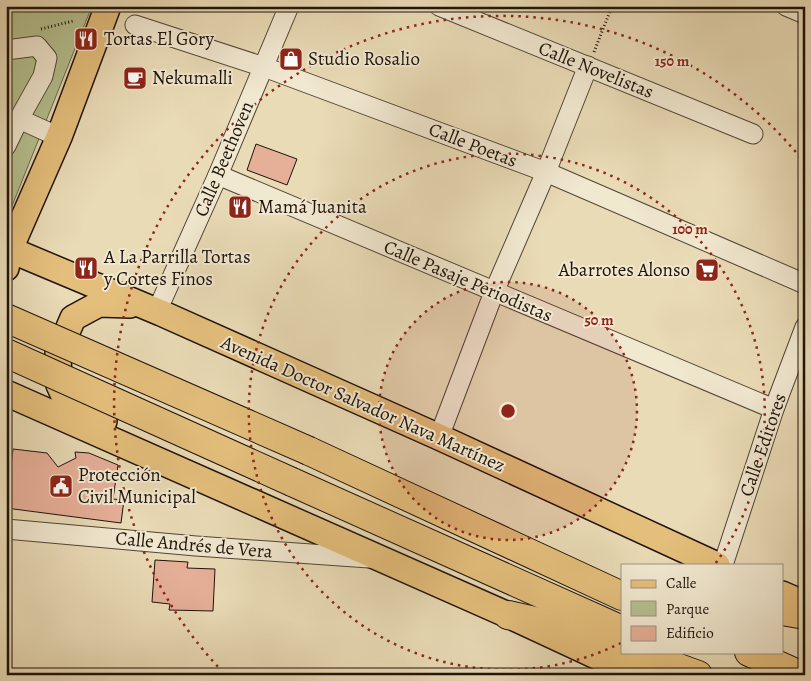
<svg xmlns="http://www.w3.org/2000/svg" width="811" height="681" font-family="Alegreya,serif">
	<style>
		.green { fill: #b5c08f; stroke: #6a6a4d }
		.building { fill: #e6af98; stroke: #1e130b }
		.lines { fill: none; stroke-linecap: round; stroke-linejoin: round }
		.minor-casing { stroke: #514536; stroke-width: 21 }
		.major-casing { stroke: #1e130b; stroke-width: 28 }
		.highway-casing { stroke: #1e130b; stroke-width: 30 }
		.path { stroke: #1e130b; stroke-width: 3; stroke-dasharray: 1 2.5; stroke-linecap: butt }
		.minor { stroke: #f1e8d0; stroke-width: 19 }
		.major { stroke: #e4be7b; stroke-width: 25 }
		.highway { stroke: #e4be7b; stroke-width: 28 }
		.highway-bridge-casing { stroke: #1e130b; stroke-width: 30; stroke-linecap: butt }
		.highway-bridge { stroke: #e4be7b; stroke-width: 28 }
		.ring { fill: none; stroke: #8f2418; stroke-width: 2.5; stroke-dasharray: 2.5 5 }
		.labels { text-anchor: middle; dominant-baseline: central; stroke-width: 4; stroke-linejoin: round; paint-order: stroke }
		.poi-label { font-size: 19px; fill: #1e130b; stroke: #f1e8d0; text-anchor: start }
		.street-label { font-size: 19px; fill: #1e130b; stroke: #f1e8d0 }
		.centre { fill: #8f2418; stroke: #f1e8d0; stroke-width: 2.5 }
		.ring-label { font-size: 15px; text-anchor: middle; font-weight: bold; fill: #8f2418; stroke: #f1e8d0; stroke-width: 4; stroke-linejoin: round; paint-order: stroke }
	</style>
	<rect width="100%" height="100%" fill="#e9dbb6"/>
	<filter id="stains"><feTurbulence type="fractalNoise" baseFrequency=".004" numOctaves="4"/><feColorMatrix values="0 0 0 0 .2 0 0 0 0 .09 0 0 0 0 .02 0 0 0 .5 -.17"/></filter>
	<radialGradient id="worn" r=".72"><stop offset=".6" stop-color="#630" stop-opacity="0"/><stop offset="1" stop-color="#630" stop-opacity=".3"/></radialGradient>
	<polygon class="green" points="6,6 92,6 6,221"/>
	<g class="building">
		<polygon points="256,144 297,159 287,185 247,170"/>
		<polygon points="13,449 47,453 58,467 76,458 75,452 89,453 118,465 113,499 124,500 121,523 6,508 6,473 10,474"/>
		<polygon points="155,560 188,562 187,568 215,569 213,611 169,610 170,604 152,602"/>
	</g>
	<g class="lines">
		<g class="minor-casing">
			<g id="minor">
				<polyline points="439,6 753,134"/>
				<polyline points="786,6 805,14"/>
				<polyline points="135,25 264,67 546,172 805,284"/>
				<polyline points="6,50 37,46 47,58 43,76 19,119 6,146"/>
				<polyline points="19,119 59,137"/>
				<polyline points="218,175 774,409"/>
				<polyline points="157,311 218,175 289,6"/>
				<polyline points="439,437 494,292 546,172 588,66"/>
				<polyline points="6,529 196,546 369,558"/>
				<polyline points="723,565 774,409 805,327"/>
			</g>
		</g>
		<g class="major-casing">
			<g id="major">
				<polyline points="6,248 161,313 439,437 717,565"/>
				<polyline points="6,268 10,249 59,137 108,6"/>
				<polyline points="6,393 508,615 637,675"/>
				<polyline points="104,421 65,398 59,385 58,353 73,318 99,304 130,305"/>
				<polyline points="782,594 805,604"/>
			</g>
		</g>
		<g class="highway-casing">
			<g id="highway">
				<polyline points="309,451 622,596"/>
				<polyline points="292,482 622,630"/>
				<polyline points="782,611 805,615"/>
				<polyline points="508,615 570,629 617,646"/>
				<polyline points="635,652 698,675"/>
				<polyline points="749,652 800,675"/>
			</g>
		</g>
		<g class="path">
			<polyline points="41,29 73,21"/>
			<polyline points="594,52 612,6"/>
		</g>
		<use href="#minor" class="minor"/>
		<use href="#major" class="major"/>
		<use href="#highway" class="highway"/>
		<g class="highway-bridge-casing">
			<g id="highway-bridge">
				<polyline points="6,318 309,451"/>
				<polyline points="6,353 292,482"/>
			</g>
		</g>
		<use href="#highway-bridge" class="highway-bridge"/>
	</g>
	<circle cx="508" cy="411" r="129" fill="#8f2418" fill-opacity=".12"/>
	<g class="ring">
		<circle cx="508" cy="411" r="129"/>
		<path d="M621 643A258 258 0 1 1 715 564"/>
		<path d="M223 672A387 387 0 1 1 804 162"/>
	</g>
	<defs>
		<g id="restaurant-square" transform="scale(1.25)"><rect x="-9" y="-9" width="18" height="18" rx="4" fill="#8f2418" stroke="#f1e8d0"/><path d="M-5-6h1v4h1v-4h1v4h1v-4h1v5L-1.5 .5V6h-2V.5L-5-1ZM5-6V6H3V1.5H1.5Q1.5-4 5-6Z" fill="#fff"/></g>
		<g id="shop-square" transform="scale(1.25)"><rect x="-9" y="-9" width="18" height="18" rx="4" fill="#8f2418" stroke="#f1e8d0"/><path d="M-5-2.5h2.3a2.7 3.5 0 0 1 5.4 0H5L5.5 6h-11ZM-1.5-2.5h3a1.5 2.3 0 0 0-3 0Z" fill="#fff"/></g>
		<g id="cafe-square" transform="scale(1.25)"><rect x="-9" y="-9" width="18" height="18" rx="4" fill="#8f2418" stroke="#f1e8d0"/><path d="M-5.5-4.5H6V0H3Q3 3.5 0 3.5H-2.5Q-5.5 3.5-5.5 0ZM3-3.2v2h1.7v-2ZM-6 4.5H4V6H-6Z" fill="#fff"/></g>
		<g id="supermarket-square" transform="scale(1.25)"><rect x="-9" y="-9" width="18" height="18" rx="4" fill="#8f2418" stroke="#f1e8d0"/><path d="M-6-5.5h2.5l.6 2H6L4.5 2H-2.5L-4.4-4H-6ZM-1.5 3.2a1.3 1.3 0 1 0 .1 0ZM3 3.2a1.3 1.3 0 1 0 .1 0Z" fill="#fff"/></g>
		<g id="civic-square" transform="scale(1.25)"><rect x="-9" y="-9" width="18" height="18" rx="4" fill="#8f2418" stroke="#f1e8d0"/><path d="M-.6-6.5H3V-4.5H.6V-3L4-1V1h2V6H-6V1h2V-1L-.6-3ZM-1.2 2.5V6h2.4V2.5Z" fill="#fff"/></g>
	</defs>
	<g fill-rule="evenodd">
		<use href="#restaurant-square" x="86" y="39"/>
		<use href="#shop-square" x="291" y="59"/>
		<use href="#cafe-square" x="135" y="78"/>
		<use href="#restaurant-square" x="240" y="207"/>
		<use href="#restaurant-square" x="86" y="268"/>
		<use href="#supermarket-square" x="707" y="270"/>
		<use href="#civic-square" x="61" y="486"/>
	</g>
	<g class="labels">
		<g class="poi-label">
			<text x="104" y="39">Tortas El Gory</text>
			<text x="308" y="59">Studio Rosalio</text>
			<text x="152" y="78">Nekumalli</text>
			<text x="258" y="207">Mamá Juanita</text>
			<text x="104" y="257">A La Parrilla Tortas<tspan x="104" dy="22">y Cortes Finos</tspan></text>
			<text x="690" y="270" text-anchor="end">Abarrotes Alonso</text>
			<text x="78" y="475">Protección<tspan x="78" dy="22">Civil Municipal</tspan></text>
		</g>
		<g class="street-label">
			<text transform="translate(596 70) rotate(22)">Calle Novelistas</text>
			<text transform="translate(473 145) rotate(21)">Calle Poetas</text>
			<text transform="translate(224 159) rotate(-67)">Calle Beethoven</text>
			<text transform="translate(468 281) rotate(23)">Calle Pasaje Periodistas</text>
			<text transform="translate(363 404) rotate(24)">Avenida Doctor Salvador Nava Martínez</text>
			<text transform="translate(763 445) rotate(-71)">Calle Editores</text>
			<text transform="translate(194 545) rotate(5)">Calle Andrés de Vera</text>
		</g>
	</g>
	<circle cx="508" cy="411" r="8" class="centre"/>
	<g class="ring-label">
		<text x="672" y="66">150 m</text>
		<text x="690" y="234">100 m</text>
		<text x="599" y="325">50 m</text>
	</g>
	<rect width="811" height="681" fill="none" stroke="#e9dbb6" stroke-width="25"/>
	<rect x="8" y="8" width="796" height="666" fill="none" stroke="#1e130b" stroke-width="2.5"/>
	<rect x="12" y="12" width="786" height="656" fill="none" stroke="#1e130b"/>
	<rect x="621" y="564" width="162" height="90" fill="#f1e8d0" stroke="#9d9381"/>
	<rect x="631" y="580" width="25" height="8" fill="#e4be7b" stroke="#9d9381"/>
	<text x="666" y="588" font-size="15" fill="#1e130b">Calle</text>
	<rect x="631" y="601" width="25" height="15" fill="#b5c08f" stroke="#9d9381"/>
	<text x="666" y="614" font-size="15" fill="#1e130b">Parque</text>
	<rect x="631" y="626" width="25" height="15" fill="#e6af98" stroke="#9d9381"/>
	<text x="666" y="638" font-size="15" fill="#1e130b">Edificio</text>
	<rect width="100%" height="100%" filter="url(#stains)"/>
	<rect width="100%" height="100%" fill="url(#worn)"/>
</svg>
